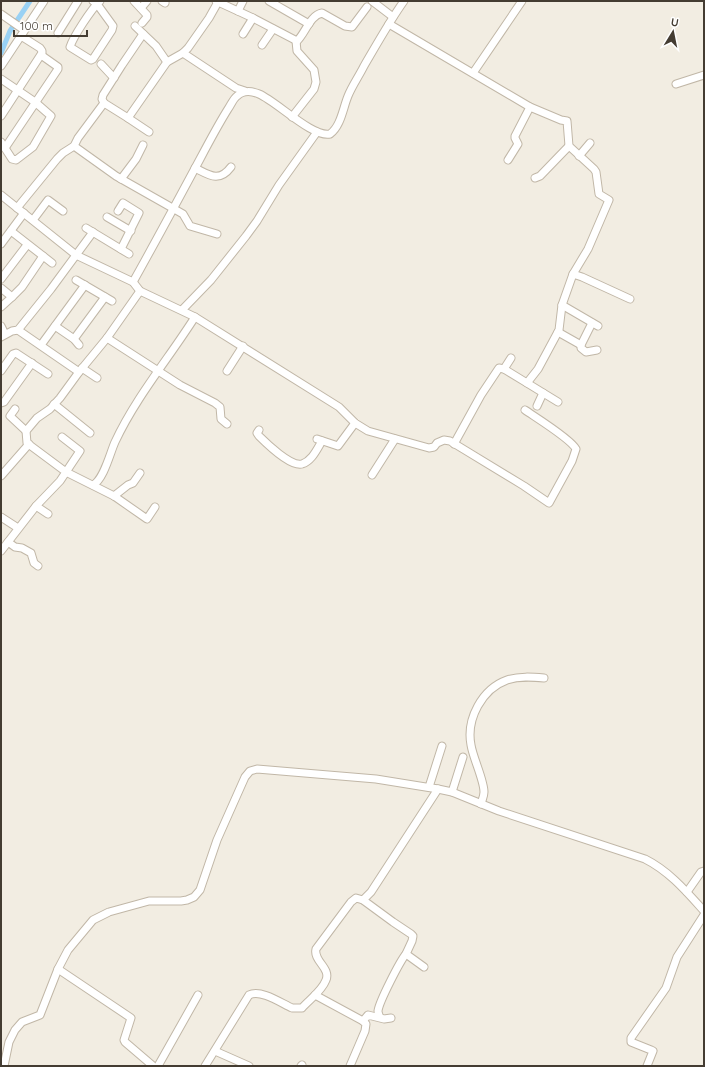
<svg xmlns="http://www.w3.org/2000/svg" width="705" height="1067" font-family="Quicksand,sans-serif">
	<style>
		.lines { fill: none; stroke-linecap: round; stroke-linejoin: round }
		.canal { stroke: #99d1f4; stroke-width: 5 }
		.minor-casing { stroke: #c1b7a7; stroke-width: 9 }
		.minor { stroke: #fff; stroke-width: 7 }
	</style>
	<rect width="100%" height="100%" fill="#f2ede2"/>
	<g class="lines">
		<polyline class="canal" points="1,53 10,31 30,1"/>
		<g class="minor-casing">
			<g id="minor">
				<path d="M93 1 97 4 113 26 112 30 93 59 91 60 70 47C73 37 92 8 100 1"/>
				<polyline points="134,1 147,15 147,17 142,23"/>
				<polyline points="162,1 165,3"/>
				<path d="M216 1 253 18 297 41C305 34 310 15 322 13L345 26 352 27 367 7"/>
				<polyline points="269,1 309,24"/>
				<polyline points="372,1 393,17"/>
				<polyline points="141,8 147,1"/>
				<polyline points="238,11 243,1"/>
				<polyline points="1,14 24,30"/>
				<polyline points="389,24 530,107 561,120 567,121 569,146 594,169 596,172 599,194 609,200 588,249 573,274 562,305 559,330 538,369 527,383 504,369 499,368 481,395 454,444"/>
				<polyline points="135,26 156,46 167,62"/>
				<polyline points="58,33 78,1"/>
				<polyline points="243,34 253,18"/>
				<polyline points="262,45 273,29"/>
				<polyline points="183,53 236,88 245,91"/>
				<polyline points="101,64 114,78"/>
				<polyline points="1,66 44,1"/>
				<polyline points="473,73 522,1"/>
				<polyline points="1,79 35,102 51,116 33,147 16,160 12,159 1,142"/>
				<polyline points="676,84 704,75"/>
				<polyline points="104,103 128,118 167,62 183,53 188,48 209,18 218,2"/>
				<polyline points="1,116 42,53 42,51 40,48 21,36"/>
				<polyline points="292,117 314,89 316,82 314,70 297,51 296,41"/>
				<polyline points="128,118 149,132"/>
				<polyline points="74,146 116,176 183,214 190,226 217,234"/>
				<polyline points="5,148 58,69 58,67 41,55"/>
				<polyline points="579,156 590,143"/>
				<polyline points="508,160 518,144 515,138 515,136 530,107"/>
				<path d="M195 168C209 175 219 183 231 167"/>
				<polyline points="535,178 540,176 569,146"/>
				<polyline points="121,179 136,159 143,145"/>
				<path d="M1 195 76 255 133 282 140 291 195 317 339 407 355 423 368 431 429 448 434 447 437 443 444 440 450 441 524 486 549 503 572 461 576 449C571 439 535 417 525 410"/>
				<polyline points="17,208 57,159 63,153 74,146 78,138 104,103 102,99 103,95 122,65 143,34"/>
				<polyline points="118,211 123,203 139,213 121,249"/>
				<polyline points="107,217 131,231"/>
				<polyline points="33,220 48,200 63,211"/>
				<polyline points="86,228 129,254"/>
				<polyline points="11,231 52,263"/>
				<polyline points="1,244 24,213"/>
				<polyline points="573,274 582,277 630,299"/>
				<polyline points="1,279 27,245"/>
				<polyline points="76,280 112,301"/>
				<path d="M133 282C156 241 178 200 200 159 209 142 218 125 228 109 231 105 233 99 237 96 243 90 252 91 259 94 276 101 313 138 330 134 341 126 343 108 348 96 352 86 359 76 364 66 377 44 389 22 404 1"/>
				<polyline points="1,288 12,297 1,307"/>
				<polyline points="12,297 22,287 43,256"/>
				<polyline points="562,305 598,326"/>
				<polyline points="182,310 211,280 246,236 257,221 279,185 317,132"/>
				<polyline points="592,323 581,345 581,348 586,352 597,350"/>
				<polyline points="1,326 5,334"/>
				<polyline points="55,326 74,339 79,345"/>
				<polyline points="18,330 79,372"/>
				<polyline points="558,332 581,345"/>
				<polyline points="1,337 12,331 18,330 51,289 93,232"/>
				<polyline points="107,338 180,385 215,403 220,407 221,419 227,424"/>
				<polyline points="74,339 105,297"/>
				<polyline points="41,345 85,285"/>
				<polyline points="82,368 97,378"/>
				<polyline points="504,369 511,358"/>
				<polyline points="1,371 13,354 16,353 48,374"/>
				<polyline points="227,371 243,346"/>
				<polyline points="527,383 558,402"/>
				<polyline points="1,403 4,402 32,363"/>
				<polyline points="54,404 90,433"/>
				<polyline points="537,406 543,393"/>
				<polyline points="15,409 10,416 26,431"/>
				<path d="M259 430 257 433 259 436C266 443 291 467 302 464 312 461 317 449 322 441"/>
				<polyline points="62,437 80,451 66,472 114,496 147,519 155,507"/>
				<polyline points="317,439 338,446 355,423"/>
				<polyline points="372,475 395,439"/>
				<polyline points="1,476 29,444"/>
				<path d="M93 485C104 479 110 453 115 442 136 397 169 358 195 317"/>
				<polyline points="114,496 128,485 133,483 140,473"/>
				<polyline points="36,506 48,514"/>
				<polyline points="1,517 18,528"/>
				<polyline points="8,542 15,547 22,548 31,553 34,563 38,566"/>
				<polyline points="1,551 36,506 60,481 66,472 27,443 26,431 37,418 50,409 60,398 79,372 107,338 140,291"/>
				<polyline points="429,787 442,746"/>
				<polyline points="452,792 463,757"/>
				<path d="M481 804C482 800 484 796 484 792 484 780 473 758 471 745 466 719 482 689 507 680 519 676 532 677 544 678"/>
				<polyline points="687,892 701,872 704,871"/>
				<polyline points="363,900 393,922 411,934 413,936 412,941 406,954 424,967"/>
				<polyline points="58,969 131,1018 124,1040 125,1042 153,1066"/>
				<polyline points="315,995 363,1021 366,1024 365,1031 350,1066"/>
				<path d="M380 1017C379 1016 378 1012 378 1011 379 1002 400 961 406 954"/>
				<polyline points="363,1021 368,1015 384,1019 391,1018"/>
				<polyline points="215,1051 249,1066"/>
				<path d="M4 1066 9 1042 15 1030 22 1022 40 1015 58 969 68 950 93 920 109 912 149 901H181L187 900 194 897 200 890 217 840 245 777 250 771 257 769 376 779 438 789 452 792 499 811 645 859C669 871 686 891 704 911"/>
				<polyline points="158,1066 198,995"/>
				<path d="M205 1066 249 995C261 989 281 1003 292 1008H302C309 1000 322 991 326 980 331 968 313 961 316 949L351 902 356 898 363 900 371 892 438 789"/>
				<polyline points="301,1066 302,1065"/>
				<polyline points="647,1066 653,1051 651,1050 631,1042 631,1038 666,988 677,957 704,915"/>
			</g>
		</g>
		<use href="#minor" class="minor"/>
	</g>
	<rect width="705" height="1067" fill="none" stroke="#443c32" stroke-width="4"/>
	<g transform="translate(673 32) rotate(10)" stroke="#ffffff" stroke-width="3" paint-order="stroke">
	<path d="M0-3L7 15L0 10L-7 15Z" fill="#443c32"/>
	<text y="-6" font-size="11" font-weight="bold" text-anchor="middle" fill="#443c32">U</text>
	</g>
	<path d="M14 30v6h73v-6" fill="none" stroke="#443c32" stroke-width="2"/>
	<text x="20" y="30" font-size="12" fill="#443c32" stroke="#ffffff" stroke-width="3" paint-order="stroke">100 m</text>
</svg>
